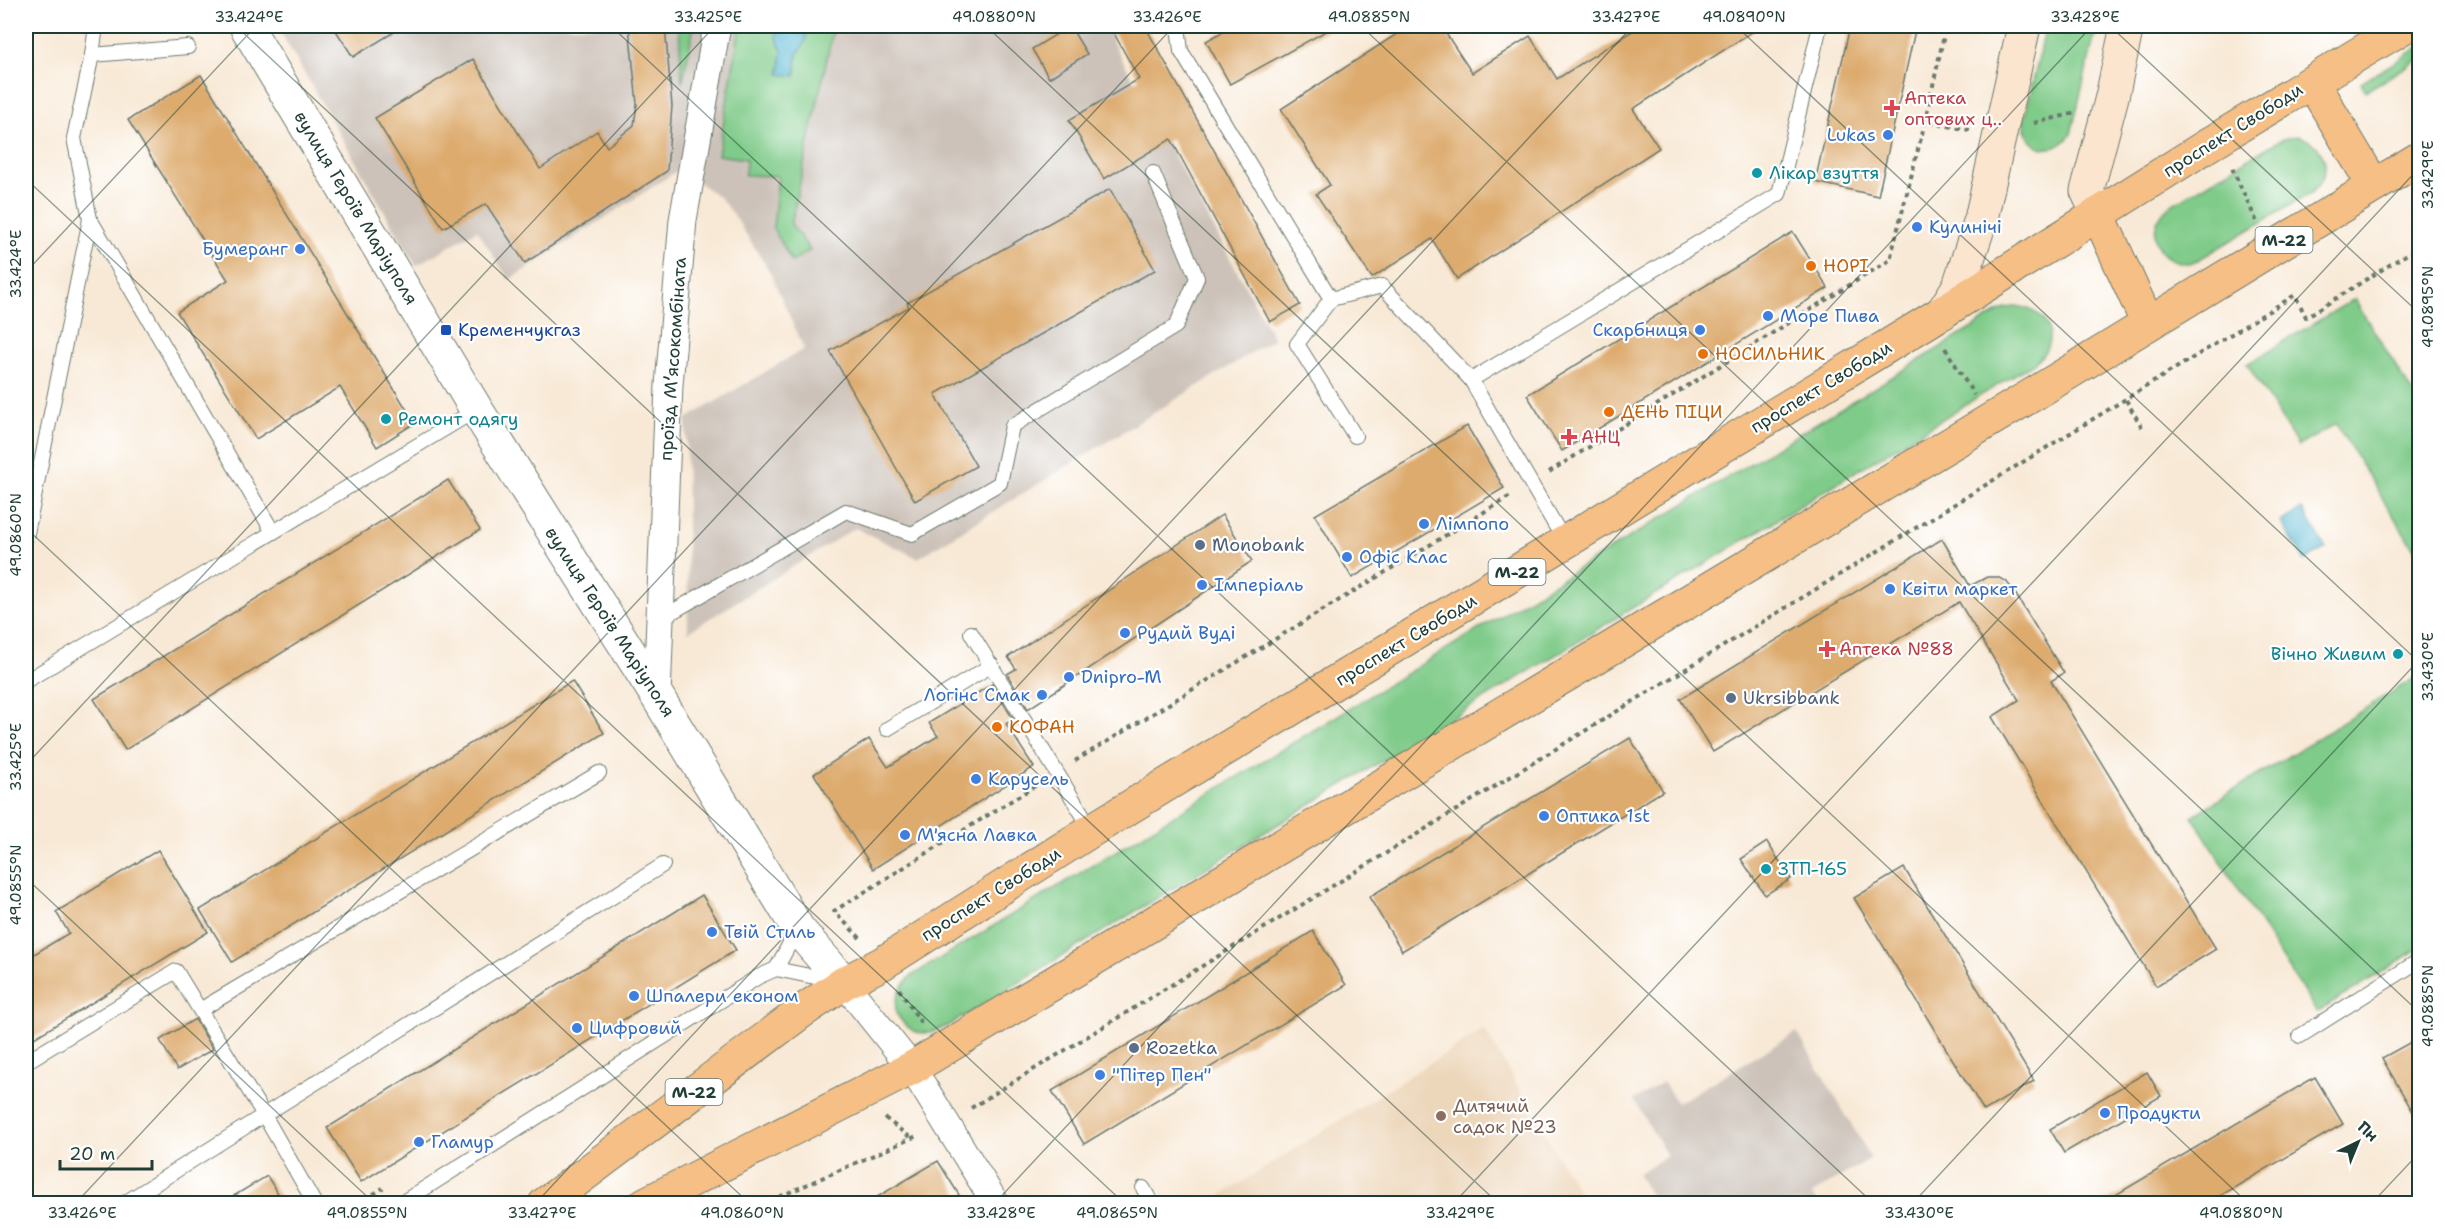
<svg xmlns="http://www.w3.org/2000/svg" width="2445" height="1229" font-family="'Shantell Sans',sans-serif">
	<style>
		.built { fill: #edd7bb }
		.industrial { fill: #ccc2b9 }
		.green { fill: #7fcb89; stroke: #4f845e; stroke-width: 1.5 }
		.water { fill: #53b6d2; stroke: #397a83; stroke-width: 1.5 }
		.building { fill: #ddab6e }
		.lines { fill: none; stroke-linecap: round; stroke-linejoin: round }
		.service-casing { stroke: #6b796d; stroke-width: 16 }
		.minor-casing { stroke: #6b796d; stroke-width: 29 }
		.tertiary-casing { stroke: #6b796d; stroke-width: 35 }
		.secondary-casing { stroke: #6b796d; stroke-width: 35 }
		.trunk-casing { stroke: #6b796d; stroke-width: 35 }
		.path { stroke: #6b796d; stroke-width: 4; stroke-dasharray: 4.5 4.5; stroke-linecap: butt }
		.service { stroke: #fff; stroke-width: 14 }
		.minor { stroke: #fff; stroke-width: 27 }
		.tertiary { stroke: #fff; stroke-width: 33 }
		.secondary { stroke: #fbe5cf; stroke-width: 33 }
		.trunk { stroke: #f5bf86; stroke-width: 33 }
		.ticks { fill: none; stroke: #1f3d34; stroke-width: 1.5; stroke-opacity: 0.45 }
		.health-dot { fill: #e0444e; stroke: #fff; stroke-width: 2 }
		.shop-dot { fill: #3f7fe0; stroke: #fff; stroke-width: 2 }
		.culture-dot { fill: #0f9aa8; stroke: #fff; stroke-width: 2 }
		.food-dot { fill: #e8710a; stroke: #fff; stroke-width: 2 }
		.transit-dot { fill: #1a4fb4; stroke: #fff; stroke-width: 2 }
		.service-dot { fill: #5c6f8a; stroke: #fff; stroke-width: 2 }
		.education-dot { fill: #8d6e63; stroke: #fff; stroke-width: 2 }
		.labels { text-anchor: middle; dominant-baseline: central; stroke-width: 4.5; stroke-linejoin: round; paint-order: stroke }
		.shield { fill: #fff; stroke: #627771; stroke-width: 1.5 }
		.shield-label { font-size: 16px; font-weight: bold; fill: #1f3d34 }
		.health-label { font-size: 18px; fill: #be3a42; stroke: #fff; text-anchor: start }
		.street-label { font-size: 18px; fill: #1f3d34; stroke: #fff }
		.shop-label { font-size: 18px; fill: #366cbe; stroke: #fff; text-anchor: start }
		.culture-label { font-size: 18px; fill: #0d838f; stroke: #fff; text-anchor: start }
		.food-label { font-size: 18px; fill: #c56008; stroke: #fff; text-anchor: start }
		.transit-label { font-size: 18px; fill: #164399; stroke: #fff; text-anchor: start }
		.service-label { font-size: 18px; fill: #4e5e75; stroke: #fff; text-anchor: start }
		.education-label { font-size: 18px; fill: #785e54; stroke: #fff; text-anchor: start }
		.neatline { fill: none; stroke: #1f3d34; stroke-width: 2 }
		.ticks-label { font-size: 15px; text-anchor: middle; fill: #1f3d34 }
	</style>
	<rect width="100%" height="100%" fill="#fff"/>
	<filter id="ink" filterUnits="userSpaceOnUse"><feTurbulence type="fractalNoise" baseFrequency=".0167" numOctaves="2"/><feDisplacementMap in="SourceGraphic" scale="12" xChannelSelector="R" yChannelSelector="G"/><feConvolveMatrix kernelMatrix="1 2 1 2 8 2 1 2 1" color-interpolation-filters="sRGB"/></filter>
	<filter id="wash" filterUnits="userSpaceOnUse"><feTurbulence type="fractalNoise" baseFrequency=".008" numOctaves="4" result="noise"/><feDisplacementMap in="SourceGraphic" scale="24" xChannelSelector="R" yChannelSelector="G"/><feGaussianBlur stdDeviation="1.35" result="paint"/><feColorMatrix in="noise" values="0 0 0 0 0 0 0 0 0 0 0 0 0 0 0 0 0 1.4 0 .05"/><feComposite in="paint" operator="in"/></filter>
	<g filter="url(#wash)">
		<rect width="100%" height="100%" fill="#f8e9d6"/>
		<polygon class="built" points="1484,1029 1585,1203 1209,1203"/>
		<g class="industrial">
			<polygon points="277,26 1115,26 1111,39 1274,339 918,558 855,528 688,632 686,419 804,349 770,272 734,215 719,197 680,169 509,280 477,230 416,266"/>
			<polygon points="1797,1032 1871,1158 1812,1194 1817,1203 1655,1203 1637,1174 1667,1156 1634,1100 1663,1082 1677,1103"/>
		</g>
		<g class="green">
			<polygon points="679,26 694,26 682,83"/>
			<path d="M740 26H781C776 33 777 44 782 51L780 74 796 75 797 53 801 49 803 26H834L791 224 810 250 792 262 773 228 778 176 745 175 746 159 718 155Z"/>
			<path d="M2046 26H2097L2071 134C2054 159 2024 149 2024 120Z"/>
			<polygon points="2419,47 2419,59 2366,91 2361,83"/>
			<path d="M2299 136C2328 146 2334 173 2311 193L2193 263C2157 265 2142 232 2168 207L2278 141 2288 137Z"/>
			<polygon points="2354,299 2419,403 2419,557 2336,424 2298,446 2247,364"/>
			<path d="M2016 306C2049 310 2062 341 2034 363L951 1024C926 1037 912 1038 896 1013 894 998 900 987 911 976L2000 311Z"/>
			<polygon points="2419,675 2419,948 2317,1013 2192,816"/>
		</g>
		<g class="water">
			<path d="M781 26H803C809 36 806 45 797 53L795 76 780 74 782 51 776 36Z"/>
			<polygon points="2302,509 2326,548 2305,561 2281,522"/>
		</g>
		<g id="blocks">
			<g class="building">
				<polygon points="333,26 404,26 353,57"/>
				<polygon points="629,26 665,26 672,106 667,171 525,263 486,204 443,228 375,118 473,59 540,169 597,131 607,147 634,125 637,104"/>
				<polygon points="1070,26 1087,54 1049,78 1032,49"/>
				<polygon points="1110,26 1145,26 1300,305 1270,322 1171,139 1104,179 1069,120 1139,79"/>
				<polygon points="1233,26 1335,26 1230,84 1206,41"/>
				<polygon points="1409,26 1441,26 1472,73 1530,36 1557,79 1640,26 1761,26 1633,109 1659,148 1457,279 1432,239 1372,278 1316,194 1330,185 1281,109"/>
				<polygon points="1850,26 1916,26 1878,196 1815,182"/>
				<polygon points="201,75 415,423 377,447 340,387 256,439 177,312 228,280 128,120"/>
				<polygon points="1110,189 1155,270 935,394 976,466 915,501 830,351 909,307 907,303"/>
				<polygon points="1793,232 1828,288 1562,451 1527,395"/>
				<polygon points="1467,426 1504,488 1352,578 1315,515"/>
				<polygon points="448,480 480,530 125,750 94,699"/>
				<polygon points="1222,515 1252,561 1028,709 1007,674 1016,669 1008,657"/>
				<polygon points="1942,539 1970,586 1987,577 1997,577 2006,581 2013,590 2064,673 2051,681 2216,949 2156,986 1992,717 2019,700 1959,602 1713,752 1680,699"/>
				<polygon points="572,681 604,733 232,962 200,910"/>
				<polygon points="992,684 1013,719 1006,724 1034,767 873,869 814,774 869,739 888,767 938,736 929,723"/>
				<polygon points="1630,738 1663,791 1402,951 1369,897"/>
				<polygon points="1767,842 1791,879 1765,895 1741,859"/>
				<polygon points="158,850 208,932 26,1043 26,959 69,933 56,912"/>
				<polygon points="1904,868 2034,1081 1984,1111 1854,898"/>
				<polygon points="702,895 736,950 361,1182 327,1128"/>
				<polygon points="1313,931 1346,985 1084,1144 1052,1091"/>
				<polygon points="195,1019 213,1049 177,1070 160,1040"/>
				<polygon points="2420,1037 2420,1124 2382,1058"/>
				<polygon points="2147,1072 2161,1096 2064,1153 2050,1129"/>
				<polygon points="2315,1077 2343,1124 2208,1203 2102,1203"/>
				<polygon points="938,1161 964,1203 867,1203"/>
				<polygon points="267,1176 284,1203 222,1203"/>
			</g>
		</g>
	</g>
	<g filter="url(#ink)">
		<use href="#blocks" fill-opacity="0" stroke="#6b796d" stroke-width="1.5"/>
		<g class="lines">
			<g class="service-casing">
				<g id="service">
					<polyline points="1178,26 1181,51 1331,299 1297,344 1355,436"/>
					<polyline points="92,55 188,47"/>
					<polyline points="90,219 273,532"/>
					<polyline points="1331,299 1382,286 1471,380 1779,194 1820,26"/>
					<polyline points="1471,380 1565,542"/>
					<polyline points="26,538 90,219 74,138 92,55 96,26"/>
					<polyline points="660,619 846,511 912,534 1000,483 1012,426 1176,326 1197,278 1153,173"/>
					<polyline points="971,633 1092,830"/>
					<polyline points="26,681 476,410"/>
					<polyline points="887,729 992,665"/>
					<polyline points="776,969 797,930"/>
					<polyline points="200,1010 599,773"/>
					<polyline points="2300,1036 2420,960"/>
					<polyline points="26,1062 176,971 264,1115 663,865"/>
					<polyline points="1143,1188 1152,1204"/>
					<polyline points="123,1204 264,1115 315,1204"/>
					<polyline points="400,1204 758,977 776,969 834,981"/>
				</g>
			</g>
			<g class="minor-casing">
				<g id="minor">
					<polyline points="657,696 669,385 683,220 717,26"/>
					<polyline points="844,983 912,1068 996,1204"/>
				</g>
			</g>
			<g class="tertiary-casing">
				<polyline id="tertiary" points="246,26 476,409 657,696 798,929 844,983"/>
			</g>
			<g class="secondary-casing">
				<g id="secondary">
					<polyline points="2098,214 2087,191 2112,97 2127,26"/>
					<polyline points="1942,313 1959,286 1981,219 2024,26"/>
				</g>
			</g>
			<g class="trunk-casing">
				<g id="trunk">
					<polyline points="2312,82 2374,186"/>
					<polyline points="2098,214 2148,324"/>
					<polyline points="545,1204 801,1012 844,983 883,963 1092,830 1927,322 2224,135 2405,26"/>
					<polyline points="645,1204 912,1068 2037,392 2420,158"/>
				</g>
			</g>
			<g class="path">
				<polyline points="1925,122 1946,26"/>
				<polyline points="2034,123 2076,113"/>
				<polyline points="2232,168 2257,222"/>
				<polyline points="1945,348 1974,395"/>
				<polyline points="2126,400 2143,429"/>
				<polyline points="1549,472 1890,260 1925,122 1970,130"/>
				<polyline points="1075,761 1512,495"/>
				<polyline points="860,938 834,911 1038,784"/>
				<polyline points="899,989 923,1026"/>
				<polyline points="971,1108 2295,295 2306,317 2420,246"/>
				<polyline points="885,1118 911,1138"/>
				<polyline points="358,1204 383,1188"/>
				<polyline points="763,1204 919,1135"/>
			</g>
			<use href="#service" class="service"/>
			<use href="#minor" class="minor"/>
			<use href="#tertiary" class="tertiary"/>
			<use href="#secondary" class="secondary"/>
			<use href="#trunk" class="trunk"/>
		</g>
	</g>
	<path class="ticks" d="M236 26 1499 1204M611 26 1874 1204M986 26 2249 1204M1361 26 2420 1013M1736 26 2420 663M2110 26 2420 314M26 179 1125 1204M26 272 256 26M26 528 750 1204M26 765 715 26M26 878 375 1204M75 1204 1174 26M535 1204 1633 26M994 1204 2092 26M1453 1204 2420 167M1912 1204 2420 659M2371 1204 2420 1152"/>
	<g class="health-dot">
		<path d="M1889 99h6v6h6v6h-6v6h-6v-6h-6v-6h6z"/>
		<path d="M1566 428h6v6h6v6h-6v6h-6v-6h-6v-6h6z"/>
		<path d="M1824 640h6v6h6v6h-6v6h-6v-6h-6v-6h6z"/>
	</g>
	<g class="shop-dot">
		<circle cx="1888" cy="135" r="6"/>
		<circle cx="1917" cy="227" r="6"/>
		<circle cx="300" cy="249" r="6"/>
		<circle cx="1768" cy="316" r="6"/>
		<circle cx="1700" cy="330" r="6"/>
		<circle cx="1424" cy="524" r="6"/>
		<circle cx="1347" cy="557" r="6"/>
		<circle cx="1202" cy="585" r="6"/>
		<circle cx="1890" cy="589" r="6"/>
		<circle cx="1125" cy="633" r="6"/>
		<circle cx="1069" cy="677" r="6"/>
		<circle cx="1042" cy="695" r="6"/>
		<circle cx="976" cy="779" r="6"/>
		<circle cx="1544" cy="816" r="6"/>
		<circle cx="905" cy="835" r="6"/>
		<circle cx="712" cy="932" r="6"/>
		<circle cx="634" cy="996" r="6"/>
		<circle cx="577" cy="1028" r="6"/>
		<circle cx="1100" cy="1075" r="6"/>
		<circle cx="2105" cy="1113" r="6"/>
		<circle cx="419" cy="1142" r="6"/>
	</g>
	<g class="culture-dot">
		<circle cx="1757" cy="173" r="6"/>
		<circle cx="386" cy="419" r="6"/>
		<circle cx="2398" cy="654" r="6"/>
		<circle cx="1766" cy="869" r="6"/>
	</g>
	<g class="food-dot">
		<circle cx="1811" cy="266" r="6"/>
		<circle cx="1703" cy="354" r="6"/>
		<circle cx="1609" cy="412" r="6"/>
		<circle cx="997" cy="727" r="6"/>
	</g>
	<rect class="transit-dot" x="440" y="324" width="12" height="12" rx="3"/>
	<g class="service-dot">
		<circle cx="1200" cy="545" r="6"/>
		<circle cx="1731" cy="698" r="6"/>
		<circle cx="1134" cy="1048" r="6"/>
	</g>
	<circle class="education-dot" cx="1441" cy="1116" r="6"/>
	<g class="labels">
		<g class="shield">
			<rect x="2255.5" y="227" width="57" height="26" rx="4.5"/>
			<rect x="1488.5" y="559" width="57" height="26" rx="4.5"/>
			<rect x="665.5" y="1079" width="57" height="26" rx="4.5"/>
		</g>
		<g class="shield-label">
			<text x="2284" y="240">М-22</text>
			<text x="1517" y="572">М-22</text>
			<text x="694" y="1092">М-22</text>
		</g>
		<g class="health-label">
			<text x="1904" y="98">Аптека<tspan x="1904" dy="21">оптових ц‥</tspan></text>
			<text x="1581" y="437">АНЦ</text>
			<text x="1839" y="649">Аптека №88</text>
		</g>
		<g class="street-label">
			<text transform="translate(2233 130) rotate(-32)">проспект Свободи</text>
			<text transform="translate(356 208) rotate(59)">вулиця Героїв Маріуполя</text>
			<text transform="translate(673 359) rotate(-86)">проїзд Мʼясокомбіната</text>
			<text transform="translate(1821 387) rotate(-31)">проспект Свободи</text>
			<text transform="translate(610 622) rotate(57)">вулиця Героїв Маріуполя</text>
			<text transform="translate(1406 640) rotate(-31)">проспект Свободи</text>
			<text transform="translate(991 894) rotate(-32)">проспект Свободи</text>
		</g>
		<g class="shop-label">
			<text x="1876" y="135" text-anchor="end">Lukas</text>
			<text x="1929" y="227">Кулинічі</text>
			<text x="288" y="249" text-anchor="end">Бумеранг</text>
			<text x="1780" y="316">Море Пива</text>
			<text x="1688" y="330" text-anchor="end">Скарбниця</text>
			<text x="1436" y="524">Лімпопо</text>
			<text x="1359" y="557">Офіс Клас</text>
			<text x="1214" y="585">Імперіаль</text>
			<text x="1902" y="589">Квіти маркет</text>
			<text x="1137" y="633">Рудий Вуді</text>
			<text x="1081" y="677">Dnipro-M</text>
			<text x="1030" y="695" text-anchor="end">Логінс Смак</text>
			<text x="988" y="779">Карусель</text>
			<text x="1556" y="816">Оптика 1st</text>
			<text x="917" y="835">М'ясна Лавка</text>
			<text x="724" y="932">Твій Стиль</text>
			<text x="646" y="996">Шпалери економ</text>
			<text x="589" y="1028">Цифровий</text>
			<text x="1112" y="1075">"Пітер Пен"</text>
			<text x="2117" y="1113">Продукти</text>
			<text x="431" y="1142">Гламур</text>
		</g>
		<g class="culture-label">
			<text x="1769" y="173">Лікар взуття</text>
			<text x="398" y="419">Ремонт одягу</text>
			<text x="2386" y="654" text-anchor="end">Вічно Живим</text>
			<text x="1778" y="869">ЗТП-165</text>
		</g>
		<g class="food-label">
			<text x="1823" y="266">НОРІ</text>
			<text x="1715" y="354">НОСИЛЬНИК</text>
			<text x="1621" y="412">ДЕНЬ ПІЦИ</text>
			<text x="1009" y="727">КОФАН</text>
		</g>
		<g class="transit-label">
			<text x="458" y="330">Кременчукгаз</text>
		</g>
		<g class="service-label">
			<text x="1212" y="545">Monobank</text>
			<text x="1743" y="698">Ukrsibbank</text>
			<text x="1146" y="1048">Rozetka</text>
		</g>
		<g class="education-label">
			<text x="1453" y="1106">Дитячий<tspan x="1453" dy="21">садок №23</tspan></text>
		</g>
	</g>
	<rect width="2445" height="1229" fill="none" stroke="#fff" stroke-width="66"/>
	<g transform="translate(2358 1142) rotate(43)" stroke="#ffffff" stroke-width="4.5" paint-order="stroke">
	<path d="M0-4.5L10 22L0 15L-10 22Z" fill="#1f3d34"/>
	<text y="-9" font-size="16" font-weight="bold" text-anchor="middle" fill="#1f3d34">Пн</text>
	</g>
	<path d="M60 1160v9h92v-9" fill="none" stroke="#1f3d34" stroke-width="3"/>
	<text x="69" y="1160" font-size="18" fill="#1f3d34" stroke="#ffffff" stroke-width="4.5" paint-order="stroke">20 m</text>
	<rect x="33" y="33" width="2379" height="1163" class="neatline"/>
	<g class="ticks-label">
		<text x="249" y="22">33.424°E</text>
		<text x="708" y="22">33.425°E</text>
		<text x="994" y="22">49.0880°N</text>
		<text x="1167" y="22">33.426°E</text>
		<text x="1369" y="22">49.0885°N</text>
		<text x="1626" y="22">33.427°E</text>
		<text x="1744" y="22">49.0890°N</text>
		<text x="2085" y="22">33.428°E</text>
		<text transform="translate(2428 175) rotate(-90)" y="5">33.429°E</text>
		<text transform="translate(16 264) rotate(-90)" y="5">33.424°E</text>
		<text transform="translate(2428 307) rotate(-90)" y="5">49.0895°N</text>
		<text transform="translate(16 535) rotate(-90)" y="5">49.0860°N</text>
		<text transform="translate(2428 667) rotate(-90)" y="5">33.430°E</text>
		<text transform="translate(16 757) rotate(-90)" y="5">33.425°E</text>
		<text transform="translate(16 885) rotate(-90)" y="5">49.0855°N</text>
		<text transform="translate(2428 1006) rotate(-90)" y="5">49.0885°N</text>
		<text x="82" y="1218">33.426°E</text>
		<text x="367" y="1218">49.0855°N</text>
		<text x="542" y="1218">33.427°E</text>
		<text x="742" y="1218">49.0860°N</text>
		<text x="1001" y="1218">33.428°E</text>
		<text x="1117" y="1218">49.0865°N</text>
		<text x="1460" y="1218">33.429°E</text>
		<text x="1919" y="1218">33.430°E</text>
		<text x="2241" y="1218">49.0880°N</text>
	</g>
</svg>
